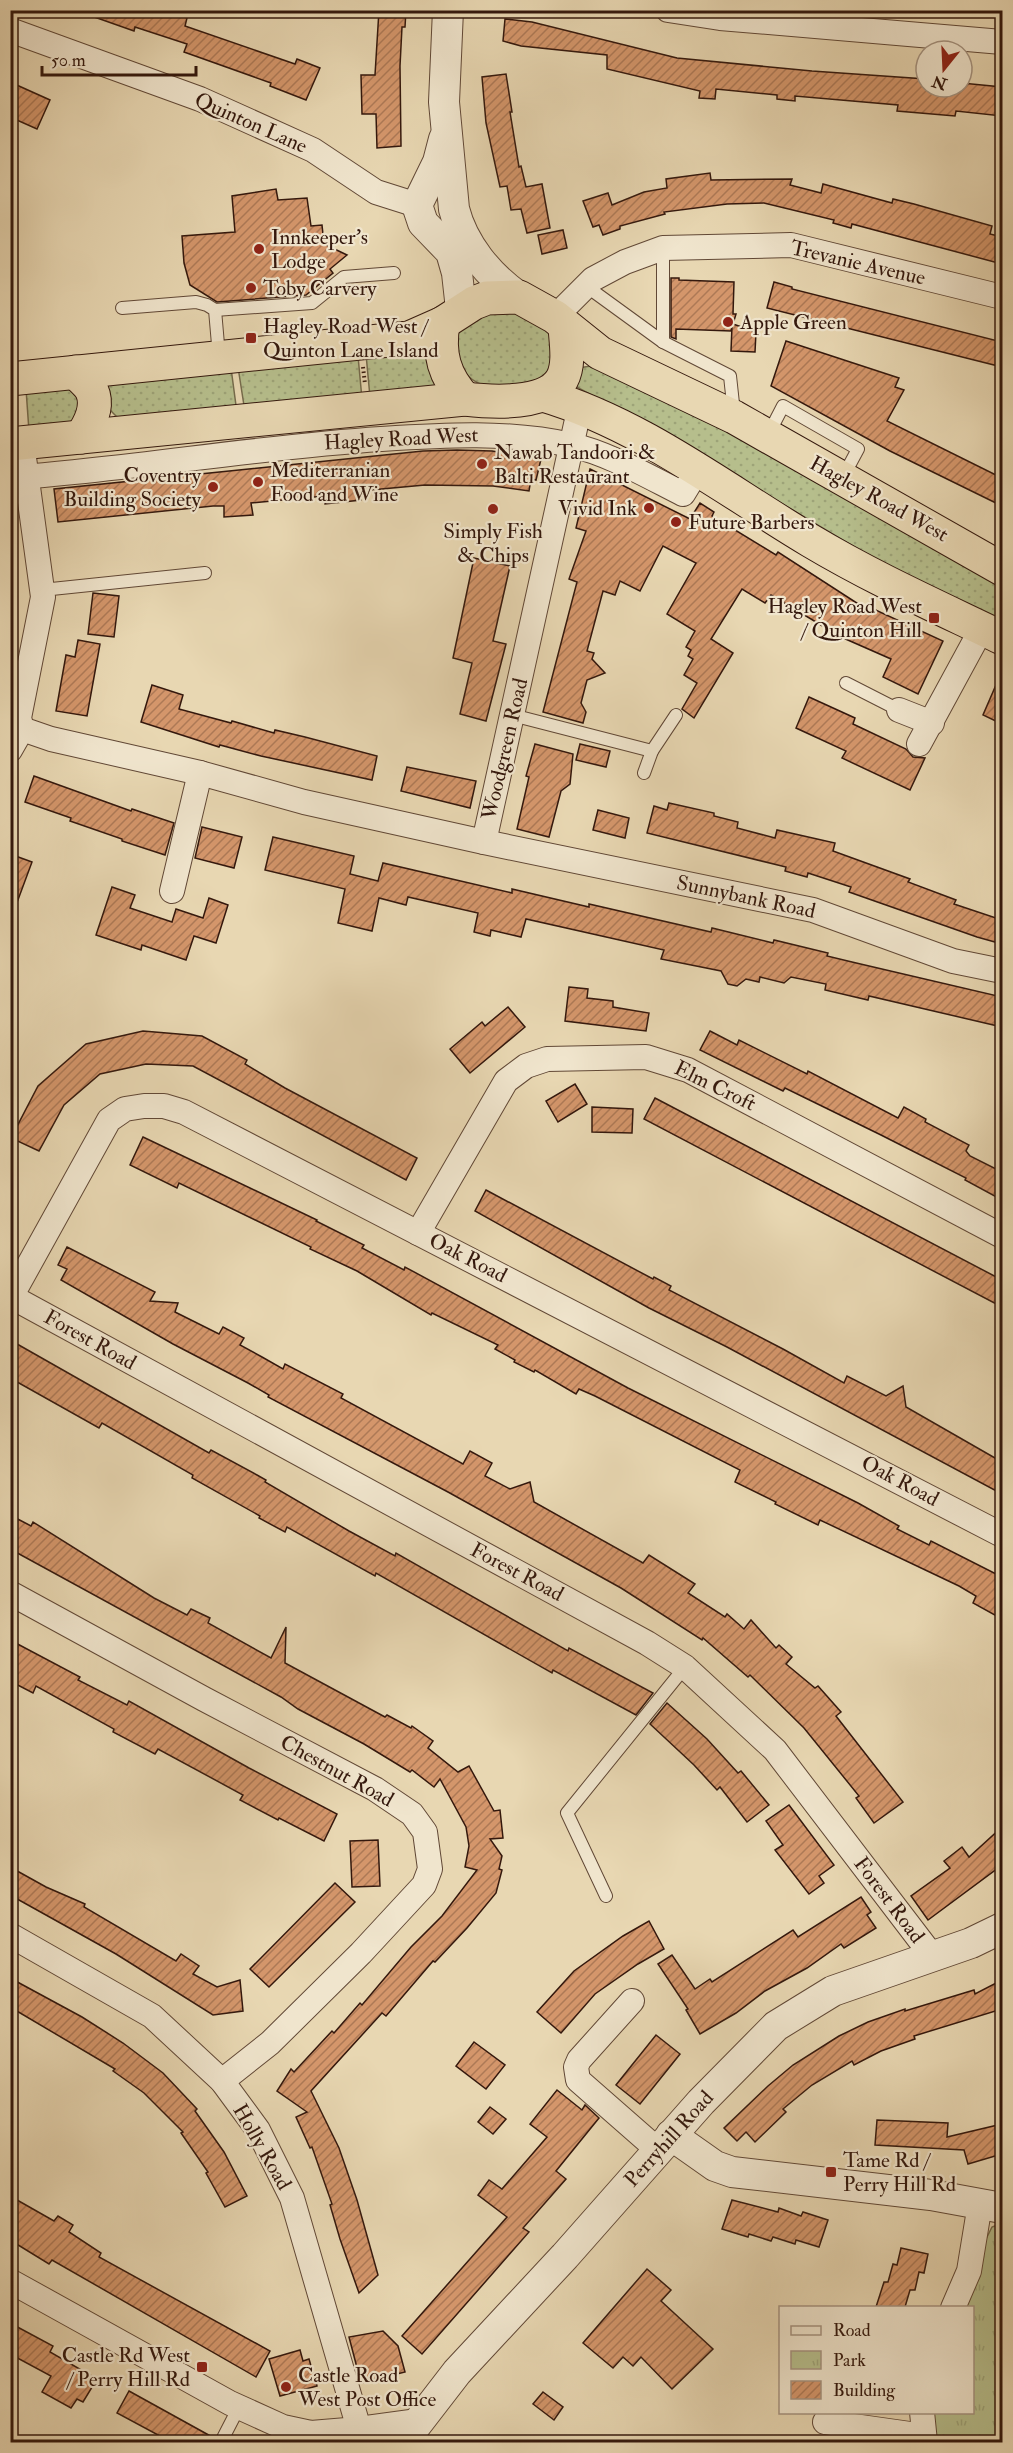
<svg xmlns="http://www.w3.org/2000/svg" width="1013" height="2453" font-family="'IM FELL Double Pica',serif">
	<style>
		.grass { fill: url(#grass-dots); stroke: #756b4c; stroke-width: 1.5 }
		.park { fill: url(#park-tufts); stroke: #756b4c; stroke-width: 1.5 }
		.building { fill: url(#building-hatch); stroke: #34180d; stroke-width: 1.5 }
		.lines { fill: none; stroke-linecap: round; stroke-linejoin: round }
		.service-casing { stroke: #614836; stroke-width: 14 }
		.minor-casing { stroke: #614836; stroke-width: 26 }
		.tertiary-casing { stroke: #614836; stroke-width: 32 }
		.trunk-casing { stroke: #34180d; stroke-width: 35 }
		.path { stroke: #34180d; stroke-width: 4; stroke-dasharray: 1.5 3; stroke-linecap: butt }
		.service { stroke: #f0e5cd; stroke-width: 12 }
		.minor { stroke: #f0e5cd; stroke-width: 24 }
		.tertiary { stroke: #f0e5cd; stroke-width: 30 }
		.trunk { stroke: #e8d7b2; stroke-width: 33 }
		.poi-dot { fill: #8f2418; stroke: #f0e5cd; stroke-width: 2 }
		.labels { text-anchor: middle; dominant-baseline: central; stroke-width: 4.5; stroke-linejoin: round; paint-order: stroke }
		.street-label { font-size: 21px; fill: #34180d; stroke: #f0e5cd }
		.poi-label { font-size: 21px; fill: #34180d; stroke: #f0e5cd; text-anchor: start }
	</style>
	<defs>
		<pattern id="grass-dots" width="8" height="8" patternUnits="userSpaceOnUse" patternTransform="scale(1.5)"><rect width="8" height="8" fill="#b6be8c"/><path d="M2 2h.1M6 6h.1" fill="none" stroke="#9da378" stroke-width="1.8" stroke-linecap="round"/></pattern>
		<pattern id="park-tufts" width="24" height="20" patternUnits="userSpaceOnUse" patternTransform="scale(1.5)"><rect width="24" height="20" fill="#b6be8c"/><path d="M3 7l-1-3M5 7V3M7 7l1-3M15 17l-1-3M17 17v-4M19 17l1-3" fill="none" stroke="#9da378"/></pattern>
		<pattern id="building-hatch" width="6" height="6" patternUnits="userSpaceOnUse" patternTransform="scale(1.5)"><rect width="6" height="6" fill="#d4966b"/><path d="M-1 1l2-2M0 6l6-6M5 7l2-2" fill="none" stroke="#ad7956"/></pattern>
	</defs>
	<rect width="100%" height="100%" fill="#e8d7b2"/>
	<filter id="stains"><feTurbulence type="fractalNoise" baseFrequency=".00333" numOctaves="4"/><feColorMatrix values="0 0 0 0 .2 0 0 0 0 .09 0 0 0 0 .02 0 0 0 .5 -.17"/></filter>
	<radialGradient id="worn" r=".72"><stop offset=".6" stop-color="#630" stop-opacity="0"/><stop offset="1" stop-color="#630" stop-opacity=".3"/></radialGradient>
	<g class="grass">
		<path d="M513 313C527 316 548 324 552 339 554 348 551 360 551 368L534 384C520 385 503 388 488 386 456 381 442 336 472 317 481 311 502 314 513 313Z"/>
		<polygon points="431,343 443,389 370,397 366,354"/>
		<polygon points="358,356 362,399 245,412 238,367"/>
		<polygon points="591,366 751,443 1002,584 1002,622 871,557 696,452 573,385 578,368"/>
		<polygon points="231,368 237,413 118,418 108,408 106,387 112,382"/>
		<polygon points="78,387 81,422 29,431 26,389"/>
	</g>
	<polygon class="park" points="1002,2223 1002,2442 935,2442 931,2413 972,2412 972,2308 959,2307 986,2239 992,2227"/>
	<g class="building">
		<polygon points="84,10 162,10 187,18 185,26 295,64 297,59 320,68 306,100 270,86 271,83 184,52 187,44 135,27 134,31 83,13"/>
		<polygon points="379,10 406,10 405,27 402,27 400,66 401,146 377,148 376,114 362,114 361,75 375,75"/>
		<polygon points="505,19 532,22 677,58 812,71 926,79 926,87 962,87 962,83 1002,87 1002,116 956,111 955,116 897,111 898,105 795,96 795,101 777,99 777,95 716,89 715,99 699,98 700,91 607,69 607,55 521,46 503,41"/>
		<polygon points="506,74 512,112 510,112 519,167 521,166 526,187 542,184 550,228 527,233 521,209 511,210 507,186 500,187 486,123 482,77"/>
		<polygon points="10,82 50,100 37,129 10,117"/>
		<polygon points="710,173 711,180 792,179 790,185 821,193 823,184 892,203 893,199 914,204 992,226 990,234 1002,237 1002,264 852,224 851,228 833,223 834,220 764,203 727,204 664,212 665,214 620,226 620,229 603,235 599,225 593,227 583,201 608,193 612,205 644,192 667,188 666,179"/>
		<polygon points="276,189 278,200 307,198 311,226 322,225 324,244 347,255 330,269 333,273 306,295 217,302 190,285 184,263 182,236 235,232 232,196"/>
		<polygon points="563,230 567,248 542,254 538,235"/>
		<polygon points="671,278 679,278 679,280 734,282 733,314 736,314 733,324 756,332 755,352 731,351 732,326 731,331 676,329 676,339 671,337"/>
		<polygon points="774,282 792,287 792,289 1002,342 1002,367 767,308"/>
		<polygon points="786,341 899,378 895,387 904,390 887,421 1002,478 1002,506 890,451 771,386"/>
		<polygon points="457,450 492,451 541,459 536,480 531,479 529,491 493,486 425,485 360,491 361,500 325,504 324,496 251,503 253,515 224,517 224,506 213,506 58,522 54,489 423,451"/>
		<polygon points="590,469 690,519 700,503 714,512 712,516 776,555 778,552 866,609 867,606 943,641 918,694 883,677 891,659 841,637 771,595 765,603 742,589 711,639 733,653 694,718 682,709 697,683 684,675 693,659 688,656 691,650 686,647 695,631 667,614 696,563 663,546 640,591 620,581 615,595 603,591 587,651 594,653 592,659 605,673 587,680 581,703 586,712 583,723 543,712 577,582 569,579 586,531 576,528"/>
		<polygon points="474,558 510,566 493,641 506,644 486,721 460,714 472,663 453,658"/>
		<polygon points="93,593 119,596 114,637 88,634"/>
		<polygon points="78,640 100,644 87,716 56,711 66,655 75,657"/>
		<polygon points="1002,671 1002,724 983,715"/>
		<polygon points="152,685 183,695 179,709 231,723 232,721 274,733 275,730 305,737 377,756 372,780 261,756 220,745 219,747 141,722"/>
		<polygon points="809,697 855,718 853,724 906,749 913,757 925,758 910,790 842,758 846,751 796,728"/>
		<polygon points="535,744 573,754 570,784 561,791 549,837 517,829 529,777 526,776"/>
		<polygon points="580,744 610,751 606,767 576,760"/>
		<polygon points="407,767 476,781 470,808 401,791"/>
		<polygon points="34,776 131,811 132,809 174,823 165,855 122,841 122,839 70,821 71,818 25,802"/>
		<polygon points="669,803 714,813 714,816 738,822 737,828 775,838 777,830 835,843 833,851 910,879 908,882 956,900 954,904 1002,920 1002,944 977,937 849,892 851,887 808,873 807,877 785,871 786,867 647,833 654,806 667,810"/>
		<polygon points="598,810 629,818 625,838 593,830"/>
		<polygon points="202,827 242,837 234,868 195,858"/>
		<polygon points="273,837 354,856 350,874 378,881 383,863 512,893 512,889 589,907 589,904 711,932 712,928 773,943 774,940 828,953 827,956 852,962 1002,997 1002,1027 869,996 868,1000 825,990 826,984 791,977 784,983 760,977 759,982 746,979 737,986 728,984 721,971 661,959 664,950 526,919 521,937 491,930 490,936 474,932 478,913 408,897 406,905 379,898 372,931 338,923 345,889 265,870"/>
		<polygon points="10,854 32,862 12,916 10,916"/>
		<polygon points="112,887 135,895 130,908 172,922 176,909 203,918 209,898 228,905 216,943 194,936 186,960 142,945 141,950 96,935"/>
		<polygon points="569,987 588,989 587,998 613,1001 613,1007 649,1013 646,1031 565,1021"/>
		<polygon points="508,1007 525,1027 470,1073 450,1049 482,1022 485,1026"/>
		<polygon points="143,1031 202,1036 247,1060 245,1064 285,1088 417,1158 406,1180 193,1066 146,1064 100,1074 64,1105 39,1151 11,1138 38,1086 86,1044"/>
		<polygon points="710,1031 737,1045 739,1040 807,1074 808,1071 898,1118 904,1107 926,1119 925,1122 969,1145 966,1151 970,1156 1002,1172 1002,1200 965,1180 966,1178 881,1135 785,1088 783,1091 700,1050"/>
		<polygon points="575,1084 587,1104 558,1122 546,1101"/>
		<polygon points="655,1098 1002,1280 1002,1307 644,1119"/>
		<polygon points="592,1107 633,1109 632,1133 592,1132"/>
		<polygon points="143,1137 317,1220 316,1221 364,1245 362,1248 404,1270 405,1267 628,1388 858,1503 899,1526 897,1529 929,1545 931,1541 1002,1577 1002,1619 973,1603 976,1596 959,1586 820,1520 818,1525 775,1504 776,1502 735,1482 740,1470 595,1396 579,1389 576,1394 535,1370 534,1372 514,1362 515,1360 495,1349 498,1345 432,1313 431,1315 357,1271 310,1249 311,1247 179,1183 177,1188 130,1165"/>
		<polygon points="486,1190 653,1279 654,1277 671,1286 669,1290 783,1349 844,1383 847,1376 886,1396 903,1386 906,1407 1002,1462 1002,1494 727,1347 649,1308 475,1211"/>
		<polygon points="67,1247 155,1292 150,1301 178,1303 175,1312 219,1334 223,1327 244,1338 240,1345 262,1357 283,1369 285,1364 343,1394 341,1398 463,1464 470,1451 492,1463 485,1476 510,1489 530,1482 534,1502 643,1563 649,1555 695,1584 688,1593 725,1617 727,1614 744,1629 751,1620 776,1648 779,1645 792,1657 786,1664 815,1688 818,1686 841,1712 836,1716 903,1802 874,1823 856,1798 859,1796 804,1728 750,1675 748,1677 703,1638 702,1640 621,1588 448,1492 268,1397 269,1395 248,1383 173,1344 61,1280 67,1269 58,1265"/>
		<polygon points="10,1340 209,1453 211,1450 257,1475 266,1480 265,1482 349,1531 395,1556 396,1553 568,1651 569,1648 653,1693 636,1715 553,1670 552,1673 376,1573 375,1576 287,1527 285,1532 259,1518 260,1516 192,1478 193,1475 102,1423 99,1428 10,1378"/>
		<polygon points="10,1515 31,1526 33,1522 154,1598 187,1615 191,1609 210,1618 208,1623 271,1658 286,1627 285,1663 385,1717 387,1715 411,1728 412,1726 433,1741 428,1748 458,1772 469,1766 494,1811 500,1810 503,1838 490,1839 502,1856 499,1869 502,1870 496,1893 467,1928 435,1962 433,1961 386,2016 382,2013 311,2091 339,2148 357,2200 378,2275 359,2293 340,2239 330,2205 332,2204 312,2147 310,2148 296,2117 307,2112 277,2091 291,2069 294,2072 332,2031 334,2033 360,2003 362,2005 411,1947 442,1916 477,1870 465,1867 469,1846 466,1827 440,1779 434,1787 412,1770 410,1772 364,1744 298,1709 281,1697 10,1549"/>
		<polygon points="10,1640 80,1677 78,1680 127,1705 129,1701 249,1768 337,1814 324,1841 279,1818 278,1820 240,1800 243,1795 158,1749 155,1754 113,1732 114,1729 36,1686 33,1693 10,1681"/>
		<polygon points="667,1703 707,1739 738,1773 741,1771 769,1805 747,1822 720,1787 717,1790 694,1765 650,1724"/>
		<polygon points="789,1805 834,1865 819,1876 824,1883 809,1894 775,1850 783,1845 766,1821"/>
		<polygon points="1002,1827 1002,1865 928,1920 911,1896 950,1868 944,1861 962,1847 969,1857"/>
		<polygon points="378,1840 380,1886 352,1887 350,1841"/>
		<polygon points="10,1867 46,1887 85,1904 84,1907 176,1961 181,1954 199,1966 193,1974 217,1987 240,1980 243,2011 213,2015 116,1954 10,1895"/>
		<polygon points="335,1883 355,1902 269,1987 250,1969"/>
		<polygon points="861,1897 871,1912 867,1915 876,1928 844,1948 841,1944 807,1968 765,1991 736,2013 700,2034 686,2010 688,2009 658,1964 672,1955 695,1989 710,1979 712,1982 793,1930 798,1937"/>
		<polygon points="649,1921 664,1949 638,1964 595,1994 561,2033 537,2012 574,1971 623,1936"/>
		<polygon points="10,1978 82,2017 123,2043 163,2073 197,2109 195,2111 224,2152 247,2196 225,2207 206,2173 208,2172 181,2133 183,2132 144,2093 113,2071 115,2069 10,2007"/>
		<polygon points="1002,1980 1002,2009 914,2036 915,2039 881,2051 854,2065 852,2061 812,2085 783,2109 786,2112 755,2142 746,2132 737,2141 724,2128 768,2086 793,2065 839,2036 868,2022 905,2009 905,2011 974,1990 975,1994"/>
		<polygon points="656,2035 680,2054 640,2104 616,2085"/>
		<polygon points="474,2042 505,2065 486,2089 456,2066"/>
		<polygon points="557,2090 582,2110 585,2105 599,2118 556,2171 566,2179 523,2228 529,2232 422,2354 402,2336 507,2217 478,2195 489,2180 502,2189 547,2137 530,2124"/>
		<polygon points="490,2107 506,2119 493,2134 478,2122"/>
		<polygon points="877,2120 948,2123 947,2137 1002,2124 1002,2154 968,2164 964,2150 875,2145"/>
		<polygon points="10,2196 54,2221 58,2216 73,2225 69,2232 101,2253 99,2257 270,2351 256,2377 52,2260 49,2264 10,2240"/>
		<polygon points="732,2200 778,2212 779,2208 801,2216 803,2212 828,2220 819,2247 796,2240 795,2244 773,2237 771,2241 749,2234 748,2237 722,2229"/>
		<polygon points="901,2248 928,2254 924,2273 919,2272 915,2290 910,2290 905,2307 876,2307 884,2282 888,2282 893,2264 897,2265"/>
		<polygon points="647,2269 671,2290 661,2301 713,2349 672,2389 641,2357 633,2366 623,2357 613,2368 583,2343"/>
		<polygon points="10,2323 53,2346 50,2352 97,2379 83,2402 77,2399 71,2408 42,2392 51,2376 10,2354"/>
		<polygon points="383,2331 398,2346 405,2372 361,2383 349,2337"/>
		<polygon points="300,2350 303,2361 309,2359 317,2386 280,2396 269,2359"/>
		<polygon points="129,2391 214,2438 213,2442 171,2442 117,2413"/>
		<polygon points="543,2392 563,2407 554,2420 533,2404"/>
	</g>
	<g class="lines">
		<g class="service-casing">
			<g id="service">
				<polyline points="586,286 663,342 730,376 734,413"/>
				<polyline points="122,308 196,302 207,305 215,310 219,356"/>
				<polyline points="215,310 312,303 344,277 394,273"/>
				<polyline points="663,342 663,248"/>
				<polyline points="768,435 783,406 858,449 843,477"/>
				<polyline points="42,590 205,573"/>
				<polyline points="846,683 899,710"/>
				<polyline points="512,715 652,751 676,715"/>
				<polyline points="644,773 652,751"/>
				<polyline points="606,1896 567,1813 685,1667"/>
				<polyline points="221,2442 239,2407"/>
			</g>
		</g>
		<g class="minor-casing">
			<g id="minor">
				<polyline points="668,10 720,18 1002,42"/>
				<polyline points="10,30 200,99 313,150 376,192 417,205"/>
				<polyline points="555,317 593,279 625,262 663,248 791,245 1002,297"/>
				<polyline points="22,443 43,597 19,718 22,729 51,739 200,773 304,802 484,842 813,910 953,961 1002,971"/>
				<path d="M10 478C134 469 257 447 381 439 445 435 508 431 571 445 608 453 649 477 683 494L697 471"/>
				<polyline points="899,710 932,723"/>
				<polyline points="919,744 982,628"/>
				<polyline points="10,750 22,729"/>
				<polyline points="484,842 580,406"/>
				<polyline points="172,891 200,773"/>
				<polyline points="418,1233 506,1081 526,1066 547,1059 646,1057 688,1070 1002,1236"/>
				<polyline points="10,1296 647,1643 685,1667 775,1750 933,1957"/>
				<polyline points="11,1297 109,1120 125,1109 144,1106 164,1106 184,1112 1002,1535"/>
				<polyline points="10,1593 204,1699 375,1789 412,1814 425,1832 430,1869 424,1885 361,1953 270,2043 222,2081"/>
				<polyline points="10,1935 152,2016 222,2081 258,2130 292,2198 359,2429"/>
				<polyline points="632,2001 579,2060 576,2067 578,2080 659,2151"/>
				<polyline points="10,2281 230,2403 283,2427 311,2433 359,2429 418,2421"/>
				<polyline points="953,2308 969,2271 980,2204"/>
				<polyline points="922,2412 925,2442"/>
				<polyline points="825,2422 924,2436"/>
			</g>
		</g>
		<g class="tertiary-casing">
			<g id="tertiary">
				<path d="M448 10 444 102 454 209C463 245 489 276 519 297"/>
				<polyline points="444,139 438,162 417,205 423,223 451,252 457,273 461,309"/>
				<polyline points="671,2135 715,2166 732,2172 931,2195 1002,2208"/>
				<polyline points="403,2442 457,2372 565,2256 701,2102 776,2026 833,1991 971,1943 1002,1928"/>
			</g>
		</g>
		<g class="trunk-casing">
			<g id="trunk">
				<path d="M443 323C438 354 444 376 465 399"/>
				<path d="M76 372C80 378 89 384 92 391 99 407 90 424 81 437"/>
				<polyline points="10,379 409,338 443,323 474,303 487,298 519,297 555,317 600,353 734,417 1002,569"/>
				<path d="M543 395C641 424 724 489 811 541 873 578 938 607 1002 638"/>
				<path d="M10 444 465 399C491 402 547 406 562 379 570 364 566 343 565 327"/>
			</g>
		</g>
		<polyline class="path" points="363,367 365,384"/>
		<use href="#service" class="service"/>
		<use href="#minor" class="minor"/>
		<use href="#tertiary" class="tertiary"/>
		<use href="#trunk" class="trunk"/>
	</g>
	<g class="poi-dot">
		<circle cx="259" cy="249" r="6"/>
		<circle cx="251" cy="288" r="6"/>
		<circle cx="728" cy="322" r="6"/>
		<rect x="245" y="332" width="12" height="12" rx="3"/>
		<circle cx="482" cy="464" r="6"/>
		<circle cx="258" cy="482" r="6"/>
		<circle cx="213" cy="487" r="6"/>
		<circle cx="649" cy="508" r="6"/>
		<circle cx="493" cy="509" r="6"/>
		<circle cx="676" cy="522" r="6"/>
		<rect x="928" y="612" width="12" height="12" rx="3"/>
		<rect x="825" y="2166" width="12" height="12" rx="3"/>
		<rect x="196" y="2361" width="12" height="12" rx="3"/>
		<circle cx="286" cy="2387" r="6"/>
	</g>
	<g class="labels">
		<g class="street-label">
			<text transform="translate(251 123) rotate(24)">Quinton Lane</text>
			<text transform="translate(858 263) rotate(13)">Trevanie Avenue</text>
			<text transform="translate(401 439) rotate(-3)">Hagley Road West</text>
			<text transform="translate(879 499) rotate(29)">Hagley Road West</text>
			<text transform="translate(505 749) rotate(-77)">Woodgreen Road</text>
			<text transform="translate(746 897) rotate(12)">Sunnybank Road</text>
			<text transform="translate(715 1086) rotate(26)">Elm Croft</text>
			<text transform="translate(468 1258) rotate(27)">Oak Road</text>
			<text transform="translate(90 1340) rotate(29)">Forest Road</text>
			<text transform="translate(900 1481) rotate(28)">Oak Road</text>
			<text transform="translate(517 1572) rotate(28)">Forest Road</text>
			<text transform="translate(337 1771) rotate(29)">Chestnut Road</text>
			<text transform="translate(889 1900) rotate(53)">Forest Road</text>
			<text transform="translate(669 2139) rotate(-48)">Perryhill Road</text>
			<text transform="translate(262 2147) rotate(60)">Holly Road</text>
		</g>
		<g class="poi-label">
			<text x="271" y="237">Innkeeper's<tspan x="271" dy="24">Lodge</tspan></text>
			<text x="263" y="288">Toby Carvery</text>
			<text x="740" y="322">Apple Green</text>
			<text x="263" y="326">Hagley Road West /<tspan x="263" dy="24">Quinton Lane Island</tspan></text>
			<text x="494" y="452">Nawab Tandoori &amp;<tspan x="494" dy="24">Balti Restaurant</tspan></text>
			<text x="270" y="470">Mediterranian<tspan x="270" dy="24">Food and Wine</tspan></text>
			<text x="201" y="475" text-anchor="end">Coventry<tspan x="201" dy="24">Building Society</tspan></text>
			<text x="637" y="508" text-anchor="end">Vivid Ink</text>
			<text x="688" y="522">Future Barbers</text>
			<text x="493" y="531" text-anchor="middle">Simply Fish<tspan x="493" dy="24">&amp; Chips</tspan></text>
			<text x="922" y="606" text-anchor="end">Hagley Road West<tspan x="922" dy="24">/ Quinton Hill</tspan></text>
			<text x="843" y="2160">Tame Rd /<tspan x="843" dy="24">Perry Hill Rd</tspan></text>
			<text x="190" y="2355" text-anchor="end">Castle Rd West<tspan x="190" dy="24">/ Perry Hill Rd</tspan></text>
			<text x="298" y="2375">Castle Road<tspan x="298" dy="24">West Post Office</tspan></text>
		</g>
	</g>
	<rect width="1013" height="2453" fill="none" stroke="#e8d7b2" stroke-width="36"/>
	<rect x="12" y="12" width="989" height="2429" fill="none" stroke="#34180d" stroke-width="3"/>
	<rect x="18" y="18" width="977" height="2417" fill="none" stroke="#34180d" stroke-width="1.5"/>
	<rect x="779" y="2306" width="195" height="108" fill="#f0e5cd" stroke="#a59380" stroke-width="1.5"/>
	<rect x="791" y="2326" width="30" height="9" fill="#f0e5cd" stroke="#a59380" stroke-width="1.5"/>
	<text x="833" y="2336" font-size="18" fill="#34180d">Road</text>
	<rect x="791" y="2351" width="30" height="18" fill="url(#park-tufts)" stroke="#a59380" stroke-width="1.5"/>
	<text x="833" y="2366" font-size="18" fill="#34180d">Park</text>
	<rect x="791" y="2381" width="30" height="18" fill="url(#building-hatch)" stroke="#a59380" stroke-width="1.5"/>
	<text x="833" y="2396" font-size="18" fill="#34180d">Building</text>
	<g transform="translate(944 69) rotate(198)"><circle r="28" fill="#f0e5cd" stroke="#a59380" stroke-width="1.5"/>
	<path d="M0-4.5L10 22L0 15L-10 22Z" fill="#8f2418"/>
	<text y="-9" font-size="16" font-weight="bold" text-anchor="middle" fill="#34180d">N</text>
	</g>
	<path d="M42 66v9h154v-9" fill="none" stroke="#34180d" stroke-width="3"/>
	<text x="51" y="66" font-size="18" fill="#34180d" stroke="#f0e5cd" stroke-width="4.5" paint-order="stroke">50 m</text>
	<rect width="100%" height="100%" filter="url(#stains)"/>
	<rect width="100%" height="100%" fill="url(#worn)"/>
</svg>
